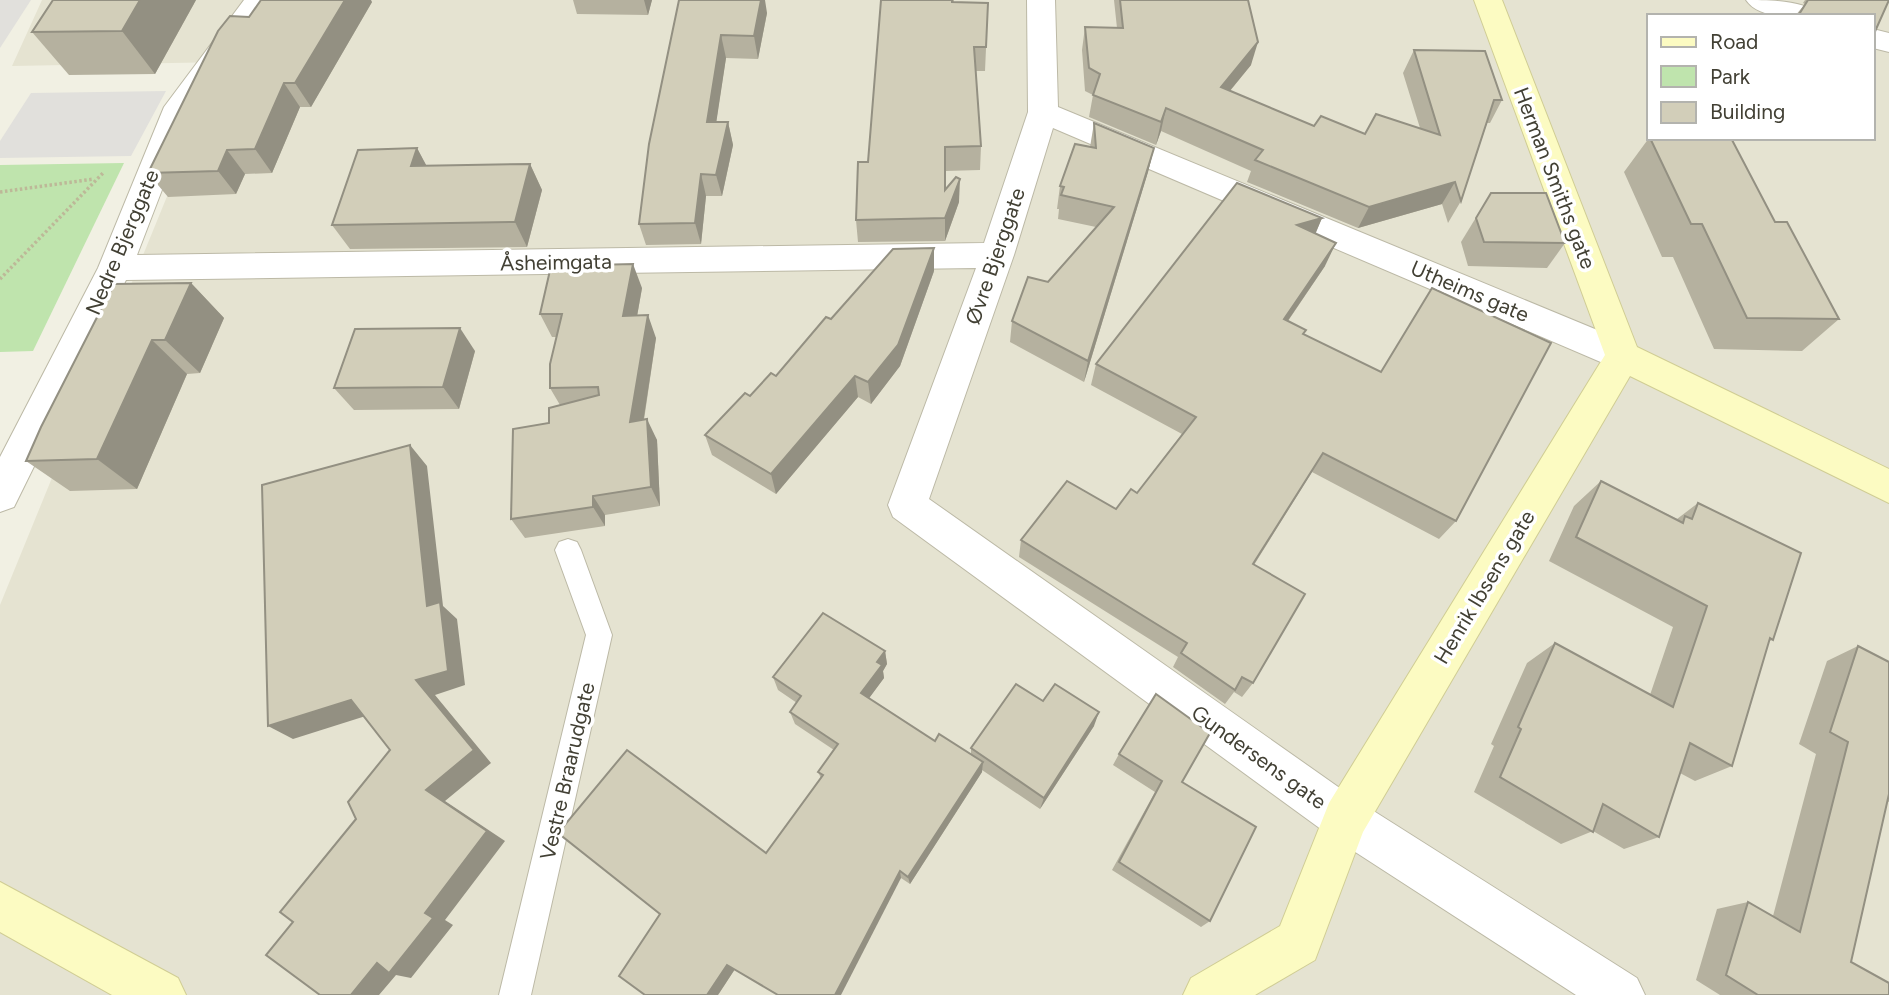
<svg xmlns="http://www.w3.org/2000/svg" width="1889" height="995" font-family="Figtree,sans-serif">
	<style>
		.residential { fill: #e5e3d1; fill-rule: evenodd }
		.green { fill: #bfe4ad }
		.parking { fill: #e1e0dc }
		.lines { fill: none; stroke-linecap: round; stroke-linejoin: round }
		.lane-casing { stroke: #bcb9a6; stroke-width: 2 }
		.street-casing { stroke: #bcb9a6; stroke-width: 2 }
		.secondary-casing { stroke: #d0cd94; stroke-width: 2 }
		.path { stroke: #bdb898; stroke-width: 3.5; stroke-dasharray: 2.5 2.5; stroke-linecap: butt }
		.lane { fill: #fff; fill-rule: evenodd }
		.street { fill: #fff; fill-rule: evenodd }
		.secondary { fill: #fcfbc2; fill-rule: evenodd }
		.wall { fill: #b5b19f }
		.shaded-wall { fill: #939082 }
		.building { fill: #d2ceb9; stroke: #939082; stroke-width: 2 }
		.labels { text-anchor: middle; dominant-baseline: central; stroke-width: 7; stroke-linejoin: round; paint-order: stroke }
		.street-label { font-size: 21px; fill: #424034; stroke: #fff }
	</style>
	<rect width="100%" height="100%" fill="#f1f0e3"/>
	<path class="residential" d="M42 0H1889V995H0V605L215 79 225 62 12 66ZM1649 16H1873V138H1649Z"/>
	<polygon class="green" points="124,163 33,351 0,352 0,165"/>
	<g class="parking">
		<polygon points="0,0 31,0 0,48"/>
		<polygon points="166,91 131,156 0,158 0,141 31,93"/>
	</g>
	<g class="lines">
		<g class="lane-casing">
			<polygon id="lane" points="568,539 577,542 581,550 612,635 531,995 499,995 586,635 555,550 559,542"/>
		</g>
		<g class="street-casing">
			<g id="street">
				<polygon points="244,0 272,0 193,109 137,255 984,243 1028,112 1027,0 1055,0 1058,107 1636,346 1641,356 1636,366 1623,370 1610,366 1053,128 1014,255 929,499 1361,803 1637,978 1645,995 1576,995 1329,835 893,517 888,505 976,268 126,280 14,507 0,512 0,457 98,268 164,107"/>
				<path d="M1746 0C1768 0 1807 0 1821 16 1799 16 1760 21 1746 0Z"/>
				<polygon points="1873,29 1889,33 1889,52 1873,48"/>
			</g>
		</g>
		<g class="secondary-casing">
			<g id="secondary">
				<polygon points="1474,0 1502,0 1637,347 1889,469 1889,503 1630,376 1363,832 1315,960 1255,995 1183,995 1191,978 1280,926 1329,803 1605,355"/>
				<polygon points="0,882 178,978 186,995 112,995 0,932"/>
			</g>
		</g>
		<g class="path">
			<polyline points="0,192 94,179"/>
			<polyline points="0,279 104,172"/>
		</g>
		<use href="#lane" class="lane"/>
		<use href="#street" class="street"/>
		<use href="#secondary" class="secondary"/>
	</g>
	<g class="wall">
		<polygon points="196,0 155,74 69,75 32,32"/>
		<polygon points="573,0 652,0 648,15 577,14"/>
		<polygon points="679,0 767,13 758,59 726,58 716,122 728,122 733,145 722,196 706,196 701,244 646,245 639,224"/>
		<polygon points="881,0 954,0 954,2 988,3 985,71 976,71 981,146 980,170 945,171 945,190 959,202 945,241 858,242 856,220 868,162"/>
		<polygon points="1114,0 1248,0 1251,65 1230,91 1314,126 1365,134 1420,128 1403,73 1414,50 1502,100 1490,123 1487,123 1461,201 1448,223 1442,204 1358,228 1247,182 1251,171 1161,131 1156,145 1089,117 1093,95 1085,91 1082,50 1085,27 1117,28"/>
		<polygon points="1805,0 1889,0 1873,16 1795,16 1805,4 1803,3"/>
		<polygon points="372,2 311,107 300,107 272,173 245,174 236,194 168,197 148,173 249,17"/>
		<polygon points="1094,123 1154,148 1148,172 1084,382 1010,342 1012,321 1096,227 1058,219 1059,209 1057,209 1060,186 1090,147"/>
		<polygon points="1649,138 1731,138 1775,222 1839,319 1802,351 1714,349 1673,257 1662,257 1624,172"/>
		<polygon points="417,148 426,166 530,164 542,190 527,247 350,249 332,225"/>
		<polygon points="1491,193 1565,243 1547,268 1468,266 1461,242"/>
		<polygon points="1322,218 1315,234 1325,266 1288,321 1304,335 1456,521 1439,539 1312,472 1254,565 1253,683 1242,697 1234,692 1225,704 1173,667 1178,657 1019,557 1021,540 1116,509 1137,493 1182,434 1091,385 1096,364"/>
		<polygon points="934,271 900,366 871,404 858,397 776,494 712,455 705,435 750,396 776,376"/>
		<polygon points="191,283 224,318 200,373 187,374 137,489 70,491 26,461"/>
		<polygon points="642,288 637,316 656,338 644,420 657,440 660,506 605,515 605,526 525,538 511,519 549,423 560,405 550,388 556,337 552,337 540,314"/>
		<polygon points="475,351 459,409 354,410 334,388"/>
		<polygon points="1601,481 1677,519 1698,503 1773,640 1769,641 1732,766 1695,781 1680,773 1659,837 1624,849 1593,831 1561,844 1474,792 1494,746 1491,744 1527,663 1555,643 1650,695 1673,627 1549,561 1574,506"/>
		<polygon points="1858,646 1889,662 1889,802 1887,801 1851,962 1889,995 1720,995 1696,980 1717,909 1748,902 1773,916 1816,754 1799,744 1827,661"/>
		<polygon points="885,651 887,664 883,671 884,678 869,698 935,741 971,754 971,748 1043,701 1094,726 1040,809 982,770 982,772 910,884 901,878 735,969 718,995 766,853 821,778 818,772 834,750 795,724 790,712 797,703 778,690 773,677"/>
		<polygon points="1119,754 1182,782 1210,921 1201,927 1112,870 1155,792 1113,765"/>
	</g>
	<g class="shaded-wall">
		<polygon points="140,0 196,0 155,74 122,31"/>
		<polygon points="344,0 371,0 372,2 311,107 295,83"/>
		<polygon points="644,0 652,0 648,15"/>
		<polygon points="761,0 765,0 767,13 758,59 754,36"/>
		<polygon points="721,35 726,58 713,144 707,122"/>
		<polygon points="1258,42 1251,65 1214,110 1221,87"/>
		<polygon points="284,83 300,107 272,173 255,149"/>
		<polygon points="1166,108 1161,131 1156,145 1161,122"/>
		<polygon points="728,122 733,145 722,196 716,175"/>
		<polygon points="417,148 431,174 411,166"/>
		<polygon points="1154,148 1148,172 1084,382 1088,361"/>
		<polygon points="227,150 245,174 236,194 218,171"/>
		<polygon points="530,164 542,190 527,247 515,222"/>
		<polygon points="701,174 706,196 701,244 695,223"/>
		<polygon points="960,179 959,202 945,241 945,218"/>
		<polygon points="1455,182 1442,204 1358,228 1369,207"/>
		<polygon points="1322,218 1312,242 1297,225"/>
		<polygon points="1336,243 1325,266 1274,341 1284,319"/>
		<polygon points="934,248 934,271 900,366 871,404 868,382"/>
		<polygon points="633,264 642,288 633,339 623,316"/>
		<polygon points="191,283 224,318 200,373 165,340"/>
		<polygon points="648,315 656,338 640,443 630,422"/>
		<polygon points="460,328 475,351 459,409 443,387"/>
		<polygon points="152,340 187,374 137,489 97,459"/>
		<polygon points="855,376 858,397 776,494 771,474"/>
		<polygon points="647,419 657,440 660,506 651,487"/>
		<polygon points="410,445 427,466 443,606 457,619 465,685 435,695 491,763 445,801 505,841 445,920 453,925 411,978 396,975 379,995 351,995 377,963 425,913 426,790 416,680 427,606"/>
		<polygon points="593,496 605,515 605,526 593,507"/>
		<polygon points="885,651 887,664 883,671 884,678 864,705 861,693 877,662"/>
		<polygon points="351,700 372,714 293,739 268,726"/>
		<polygon points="1099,712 1094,726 1040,809 1044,798"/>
		<polygon points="983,762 982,772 910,884 908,877"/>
		<polygon points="900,871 901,878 841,995 835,995"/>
		<polygon points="727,965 735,969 718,995 707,995"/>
	</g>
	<g class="building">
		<polygon points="53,0 140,0 122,31 32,32"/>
		<polygon points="261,0 345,0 295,83 284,83 255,149 227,150 218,171 148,173 218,31 230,16 249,17"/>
		<polygon points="679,0 761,0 754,36 721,35 707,122 728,122 716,175 701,174 695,223 639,224 649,144"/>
		<polygon points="881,0 952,0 952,2 988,3 986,47 974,47 981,146 945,147 945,190 956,177 960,179 945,218 856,220 858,162 868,162"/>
		<polygon points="1120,0 1248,0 1258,42 1221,87 1314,126 1321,116 1365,134 1376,114 1440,135 1414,50 1485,51 1502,100 1494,100 1461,201 1455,182 1369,207 1255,160 1263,150 1166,108 1161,122 1093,95 1100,74 1089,68 1085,27 1123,28"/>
		<polygon points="1808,0 1889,0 1873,36 1873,16 1798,16"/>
		<polygon points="1094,123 1154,148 1088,361 1012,321 1028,277 1048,282 1114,207 1061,195 1064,187 1060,186 1075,144 1096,148"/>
		<polygon points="1650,138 1731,138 1775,222 1787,222 1839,319 1747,318 1702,224 1691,224"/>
		<polygon points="417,148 411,166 530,164 515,222 332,225 358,150"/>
		<polygon points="1237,183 1322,218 1297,225 1336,243 1284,319 1306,330 1303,334 1381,372 1432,288 1551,343 1456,521 1323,453 1253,564 1305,594 1253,683 1242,677 1235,690 1181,653 1187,643 1021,540 1067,481 1116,509 1131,489 1137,493 1196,417 1096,364"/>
		<polygon points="1491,193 1546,193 1565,243 1484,242 1476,218"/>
		<polygon points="934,248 898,345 868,382 855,376 771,474 705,435 745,393 750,396 771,373 776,376 826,317 831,319 893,249"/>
		<polygon points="633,264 623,316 648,315 630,422 647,419 651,487 593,496 593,507 511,519 513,429 549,423 549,408 599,395 598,387 550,388 550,364 562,314 540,314 551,266"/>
		<polygon points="191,283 165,340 152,340 97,459 26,461 41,427 114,284"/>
		<polygon points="460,328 443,387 334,388 355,329"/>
		<polygon points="410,445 427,606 440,602 448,671 416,680 474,750 426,790 487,831 425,913 433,918 389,973 377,963 351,995 320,995 266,955 293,922 280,912 356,819 348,802 390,750 351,700 268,726 262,485"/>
		<polygon points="1601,481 1683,523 1685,516 1692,519 1698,503 1801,553 1773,640 1770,638 1732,766 1690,743 1659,837 1603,804 1593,832 1500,777 1521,729 1518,727 1555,643 1673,707 1707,606 1576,537"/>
		<polygon points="823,613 885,651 877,662 882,665 861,693 935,741 939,734 983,762 908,877 900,871 835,995 778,995 727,965 707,995 645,995 619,976 660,914 558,833 627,750 766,853 823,775 818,772 838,744 790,712 801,696 773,677"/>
		<polygon points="1858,646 1889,662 1889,794 1851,962 1889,983 1889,995 1758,995 1726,975 1748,902 1800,932 1848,742 1830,732"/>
		<polygon points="1016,684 1043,701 1055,684 1099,712 1044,798 971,748"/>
		<polygon points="1156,694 1210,733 1182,782 1256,827 1210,921 1119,862 1162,781 1119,754"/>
	</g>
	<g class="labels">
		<g class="street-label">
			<text transform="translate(1555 178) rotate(69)">Herman Smiths gate</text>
			<text transform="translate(122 242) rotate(-67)">Nedre Bjerggate</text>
			<text transform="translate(995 256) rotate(-71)">Øvre Bjerggate</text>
			<text transform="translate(556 262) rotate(-1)">Åsheimgata</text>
			<text transform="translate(1470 291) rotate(23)">Utheims gate</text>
			<text transform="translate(1484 587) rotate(-59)">Henrik Ibsens gate</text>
			<text transform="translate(1259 757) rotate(36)">Gundersens gate</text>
			<text transform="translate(567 771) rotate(-77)">Vestre Braarudgate</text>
		</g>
	</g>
	<rect x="1647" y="14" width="228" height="126" fill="#ffffff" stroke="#b3b3ae" stroke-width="2"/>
	<rect x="1661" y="37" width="35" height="10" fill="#fcfbc2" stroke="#b3b3ae" stroke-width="2"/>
	<text x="1710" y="49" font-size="21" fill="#424034">Road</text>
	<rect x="1661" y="66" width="35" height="21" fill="#bfe4ad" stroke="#b3b3ae" stroke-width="2"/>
	<text x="1710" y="84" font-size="21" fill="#424034">Park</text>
	<rect x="1661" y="102" width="35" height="21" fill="#d2ceb9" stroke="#b3b3ae" stroke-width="2"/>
	<text x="1710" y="119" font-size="21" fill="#424034">Building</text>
</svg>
